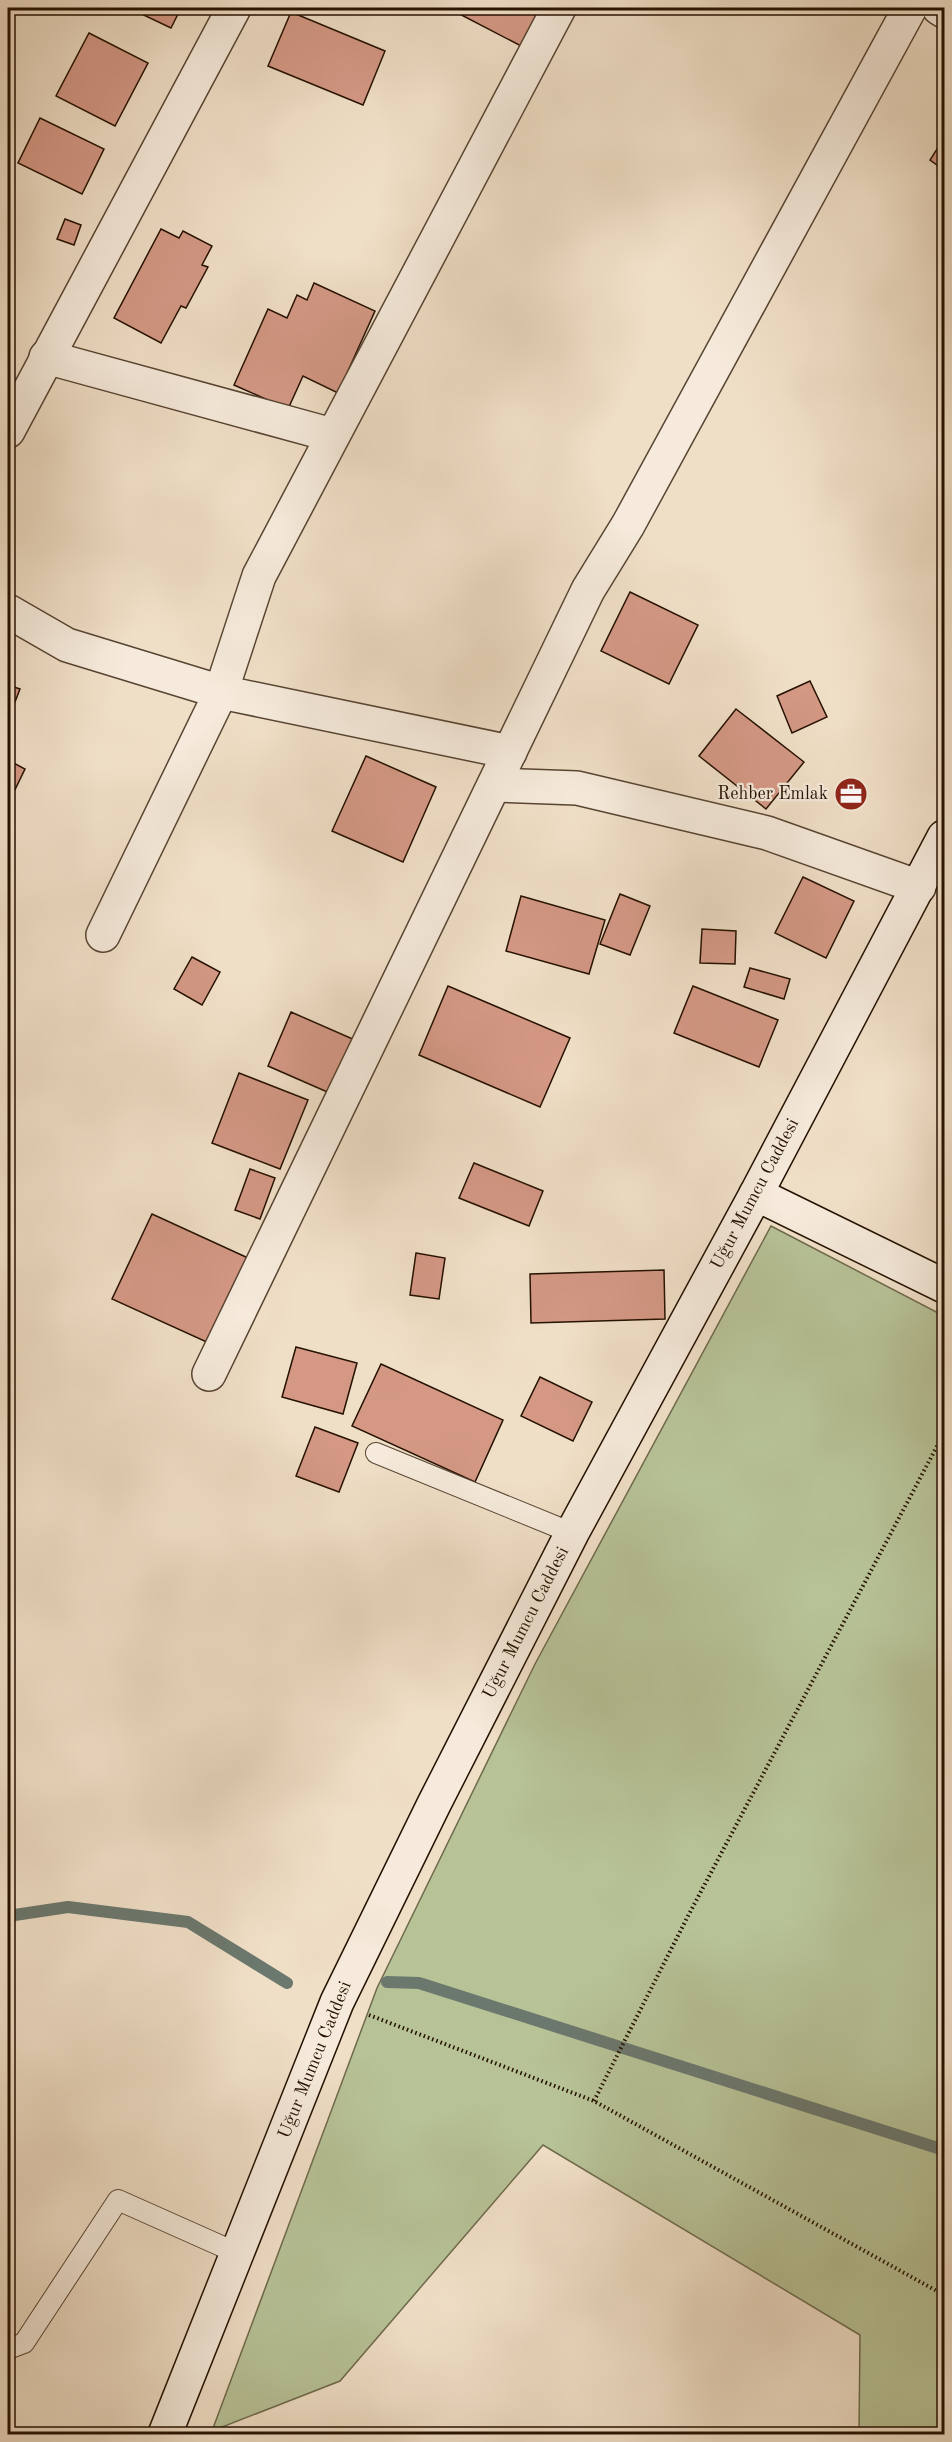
<svg xmlns="http://www.w3.org/2000/svg" width="952" height="2442" font-family="'Old Standard TT',serif">
	<style>
		.green { fill: #b7c297; stroke: #6e6a4c; stroke-width: 1.5 }
		.lines { fill: none; stroke-linecap: round; stroke-linejoin: round }
		.stream { stroke: #6b786e; stroke-width: 12 }
		.building { fill: #d49885; stroke: #251100; stroke-width: 1.5 }
		.lane-casing { stroke: #584432; stroke-width: 22 }
		.street-casing { stroke: #584432; stroke-width: 36 }
		.secondary-casing { stroke: #251100; stroke-width: 36 }
		.path { stroke: #251100; stroke-width: 4; stroke-dasharray: 1.5 3; stroke-linecap: butt }
		.lane { stroke: #f5eadb; stroke-width: 20 }
		.street { stroke: #f5eadb; stroke-width: 33 }
		.secondary { stroke: #f5eadb; stroke-width: 33 }
		.labels { text-anchor: middle; dominant-baseline: central; stroke-width: 4.5; stroke-linejoin: round; paint-order: stroke }
		.poi-label { font-size: 18px; fill: #251100; stroke: #f5eadb; text-anchor: end }
		.street-label { font-size: 18px; fill: #251100; stroke: #f5eadb }
	</style>
	<rect width="100%" height="100%" fill="#f0dfc7"/>
	<filter id="stains"><feTurbulence type="fractalNoise" baseFrequency=".00333" numOctaves="4"/><feColorMatrix values="0 0 0 0 .2 0 0 0 0 .09 0 0 0 0 .02 0 0 0 .5 -.17"/></filter>
	<radialGradient id="worn" r=".72"><stop offset=".6" stop-color="#630" stop-opacity="0"/><stop offset="1" stop-color="#630" stop-opacity=".3"/></radialGradient>
	<polygon class="green" points="771,1226 944,1316 944,2434 859,2434 860,2335 543,2145 340,2381 212,2431 377,1988 535,1664"/>
	<g class="lines">
		<g class="stream">
			<polyline points="8,1916 68,1907 188,1922 287,1983"/>
			<polyline points="387,1982 419,1983 944,2150"/>
		</g>
	</g>
	<g class="building">
		<polygon points="129,8 181,8 171,28"/>
		<polygon points="448,8 544,8 523,47"/>
		<polygon points="291,12 385,51 363,105 268,66"/>
		<polygon points="89,33 148,63 115,126 56,96"/>
		<polygon points="40,118 104,149 82,194 18,163"/>
		<polygon points="944,138 944,170 930,160"/>
		<polygon points="65,219 81,225 74,245 57,239"/>
		<polygon points="161,229 179,238 183,231 212,246 202,265 208,267 186,308 181,306 161,343 114,318"/>
		<polygon points="314,283 375,311 338,393 303,376 288,409 234,385 268,309 287,318 297,295 307,300"/>
		<polygon points="630,592 698,625 669,684 601,651"/>
		<polygon points="810,681 827,717 792,733 777,696"/>
		<polygon points="8,685 20,689 8,720"/>
		<polygon points="736,709 804,762 766,809 699,756"/>
		<polygon points="366,756 436,787 403,862 332,831"/>
		<polygon points="8,760 25,769 8,804"/>
		<polygon points="803,877 854,901 826,958 775,933"/>
		<polygon points="620,894 650,906 630,955 600,944"/>
		<polygon points="521,896 605,920 589,974 506,951"/>
		<polygon points="702,929 736,931 735,964 700,963"/>
		<polygon points="192,957 220,972 202,1005 174,989"/>
		<polygon points="750,968 790,979 784,999 744,987"/>
		<polygon points="448,986 570,1038 540,1107 419,1055"/>
		<polygon points="693,986 778,1020 759,1067 674,1033"/>
		<polygon points="291,1012 364,1044 341,1098 268,1066"/>
		<polygon points="239,1073 308,1100 280,1169 212,1143"/>
		<polygon points="474,1163 543,1191 529,1226 459,1198"/>
		<polygon points="250,1169 275,1178 260,1219 235,1210"/>
		<polygon points="152,1214 272,1269 233,1354 112,1299"/>
		<polygon points="416,1253 445,1258 439,1299 410,1295"/>
		<polygon points="664,1270 665,1319 531,1323 530,1274"/>
		<polygon points="296,1347 357,1363 343,1414 282,1397"/>
		<polygon points="381,1364 503,1420 475,1482 352,1426"/>
		<polygon points="540,1377 592,1402 573,1441 521,1416"/>
		<polygon points="315,1427 358,1443 339,1492 296,1476"/>
	</g>
	<g class="lines">
		<g class="lane-casing">
			<g id="lane">
				<polyline points="376,1453 572,1533"/>
				<polyline points="8,2349 24,2343 118,2200 237,2253"/>
			</g>
		</g>
		<g class="street-casing">
			<g id="street">
				<polyline points="939,8 944,11"/>
				<polyline points="46,357 332,435"/>
				<polyline points="8,431 234,8"/>
				<polyline points="8,611 67,645 221,692 510,752"/>
				<polyline points="494,785 577,788 767,833 919,887"/>
				<polyline points="103,935 221,692 259,576 559,8"/>
				<polyline points="209,1374 588,590 628,525 910,8"/>
			</g>
		</g>
		<g class="secondary-casing">
			<g id="secondary">
				<polyline points="756,1194 944,1286"/>
				<polyline points="165,2434 337,2002 434,1804 572,1533 756,1194 944,837"/>
			</g>
		</g>
		<g class="path">
			<polyline points="369,2015 594,2101 944,2295"/>
			<polyline points="594,2101 688,1916 944,1433"/>
		</g>
		<use href="#lane" class="lane"/>
		<use href="#street" class="street"/>
		<use href="#secondary" class="secondary"/>
	</g>
	<defs>
		<g id="office-disc" transform="scale(1.725)"><circle r="9.5" fill="#8f2418" stroke="#f5eadb"/><path d="M-6-3h4V-5.5h4V-3h4V5H-6ZM-1-4.5V-3h2v-1.5ZM-6 0V1H6V0Z" fill="#fff"/></g>
	</defs>
	<g fill-rule="evenodd">
		<use href="#office-disc" x="851" y="794"/>
	</g>
	<g class="labels">
		<g class="poi-label">
			<text x="828" y="794">Rehber Emlak</text>
		</g>
		<g class="street-label">
			<text transform="translate(755 1194) rotate(-62)">Uğur Mumcu Caddesi</text>
			<text transform="translate(526 1623) rotate(-63)">Uğur Mumcu Caddesi</text>
			<text transform="translate(315 2060) rotate(-68)">Uğur Mumcu Caddesi</text>
		</g>
	</g>
	<rect width="952" height="2442" fill="none" stroke="#f0dfc7" stroke-width="30"/>
	<rect x="9" y="9" width="934" height="2424" fill="none" stroke="#251100" stroke-width="3"/>
	<rect x="15" y="15" width="922" height="2412" fill="none" stroke="#251100" stroke-width="1.5"/>
	<rect width="100%" height="100%" filter="url(#stains)"/>
	<rect width="100%" height="100%" fill="url(#worn)"/>
</svg>
